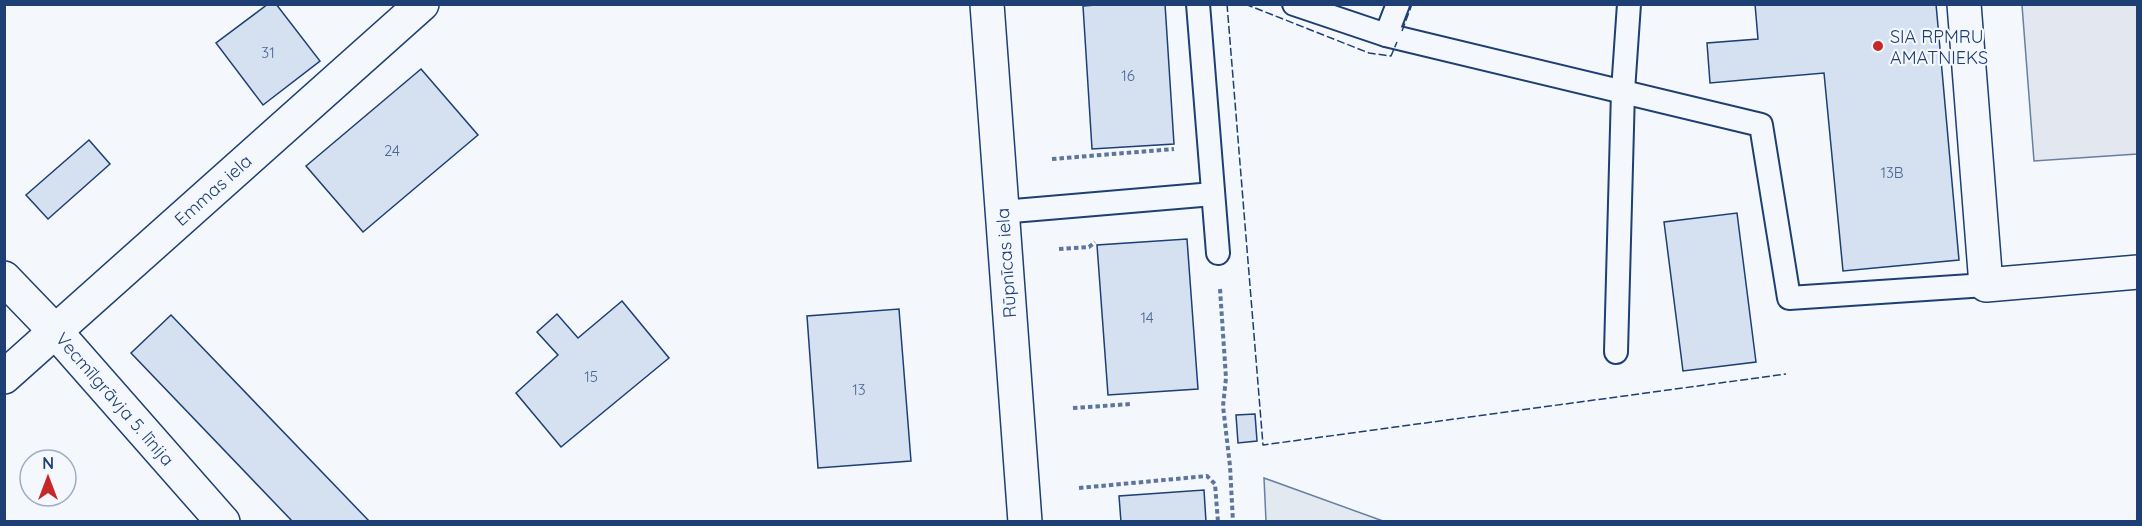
<svg xmlns="http://www.w3.org/2000/svg" width="2142" height="526" font-family="Quicksand,sans-serif">
	<style>
		.green { fill: #e3e9f0; stroke: #687fa3; stroke-width: 1.5 }
		.parking { fill: #e3e8f0; stroke: #687fa3; stroke-width: 1.5 }
		.building { fill: #d5e0f0; stroke: #1d3f73; stroke-width: 1.5 }
		.lines { fill: none; stroke-linecap: round; stroke-linejoin: round }
		.service-casing { stroke: #1d3f73; stroke-width: 26 }
		.minor-casing { stroke: #1d3f73; stroke-width: 36 }
		.secondary-casing { stroke: #1d3f73; stroke-width: 36 }
		.path { stroke: #5e769c; stroke-width: 4; stroke-dasharray: 4.5 3; stroke-linecap: butt }
		.service { stroke: #f4f7fb; stroke-width: 22 }
		.minor { stroke: #f4f7fb; stroke-width: 33 }
		.secondary { stroke: #f4f7fb; stroke-width: 33 }
		.fence { stroke: #1d3f73; stroke-width: 1.5; stroke-dasharray: 8 3; stroke-linecap: butt }
		.poi-dot { fill: #c62828; stroke: #f4f7fb; stroke-width: 2 }
		.labels { text-anchor: middle; dominant-baseline: central; stroke-width: 4.5; stroke-linejoin: round; paint-order: stroke }
		.number-label { font-size: 15px; fill: #4b6792 }
		.poi-label { font-size: 18px; fill: #1d3f73; stroke: #f4f7fb; text-anchor: start }
		.street-label { font-size: 18px; fill: #1d3f73; stroke: #f4f7fb }
	</style>
	<rect width="100%" height="100%" fill="#f4f7fb"/>
	<polygon class="green" points="1264,478 1383,521 1266,521"/>
	<polygon class="parking" points="2022,5 2137,5 2137,154 2034,161"/>
	<g class="building">
		<polygon points="268,4 276,4 320,61 263,105 216,43"/>
		<polygon points="1108,4 1165,4 1174,144 1092,149 1083,6"/>
		<polygon points="1755,4 1936,4 1959,260 1843,271 1824,73 1710,83 1707,43 1758,39"/>
		<polygon points="421,69 478,135 363,232 306,166"/>
		<polygon points="89,140 110,164 48,219 26,195"/>
		<polygon points="1737,213 1756,362 1683,371 1664,222"/>
		<polygon points="1187,239 1198,389 1108,395 1097,245"/>
		<polygon points="622,301 669,358 561,447 516,393 558,355 537,332 557,314 578,338"/>
		<polygon points="899,309 911,461 818,468 807,316"/>
		<polygon points="171,315 370,522 293,522 131,353"/>
		<polygon points="1255,414 1257,441 1238,443 1236,415"/>
		<polygon points="1204,490 1206,522 1121,522 1119,496"/>
	</g>
	<g class="lines">
		<g class="service-casing">
			<g id="service">
				<polyline points="1198,4 1218,253"/>
				<polyline points="1294,4 1386,35 1761,125 1789,298 1986,285"/>
				<polyline points="1386,35 1398,4"/>
				<polyline points="1002,212 1213,194"/>
				<polyline points="1616,352 1623,91 1629,4"/>
			</g>
		</g>
		<g class="minor-casing">
			<g id="minor">
				<polyline points="987,4 1025,522"/>
				<polyline points="1964,4 1986,285 2138,272"/>
				<polyline points="4,278 55,331 223,522"/>
			</g>
		</g>
		<g class="secondary-casing">
			<polyline id="secondary" points="4,377 422,4"/>
		</g>
		<g class="path">
			<polyline points="1052,159 1174,149"/>
			<polyline points="1059,249 1089,247 1095,242"/>
			<polyline points="1220,289 1226,378 1223,406 1230,466 1233,522"/>
			<polyline points="1073,408 1131,404"/>
			<polyline points="1079,488 1207,476 1215,484 1218,522"/>
		</g>
		<use href="#service" class="service"/>
		<use href="#minor" class="minor"/>
		<use href="#secondary" class="secondary"/>
		<g class="fence">
			<polyline points="1227,4 1263,445 1786,374"/>
			<polyline points="1245,4 1369,53 1391,56 1397,42"/>
			<polyline points="1402,31 1412,4"/>
		</g>
	</g>
	<circle class="poi-dot" cx="1878" cy="46" r="6"/>
	<g class="labels">
		<g class="number-label">
			<text x="268" y="52">31</text>
			<text x="1128" y="75">16</text>
			<text x="392" y="150">24</text>
			<text x="1892" y="172">13B</text>
			<text x="1147" y="317">14</text>
			<text x="591" y="376">15</text>
			<text x="859" y="389">13</text>
		</g>
		<g class="poi-label">
			<text x="1890" y="36">SIA RPMRU<tspan x="1890" dy="21">AMATNIEKS</tspan></text>
		</g>
		<g class="street-label">
			<text transform="translate(213 190) rotate(-42)">Emmas iela</text>
			<text transform="translate(1006 263) rotate(-94)">Rūpnīcas iela</text>
			<text transform="translate(115 399) rotate(49)">Vecmīlgrāvja 5. līnija</text>
		</g>
	</g>
	<rect width="2142" height="526" fill="none" stroke="#1d3f73" stroke-width="12"/>
	<g transform="translate(48 478)"><circle r="28" fill="#f4f7fb" stroke="#9eadc5" stroke-width="1.5"/>
	<path d="M0-4.5L10 22L0 15L-10 22Z" fill="#c62828"/>
	<text y="-9" font-size="16" font-weight="bold" text-anchor="middle" fill="#1d3f73">N</text>
	</g>
</svg>
